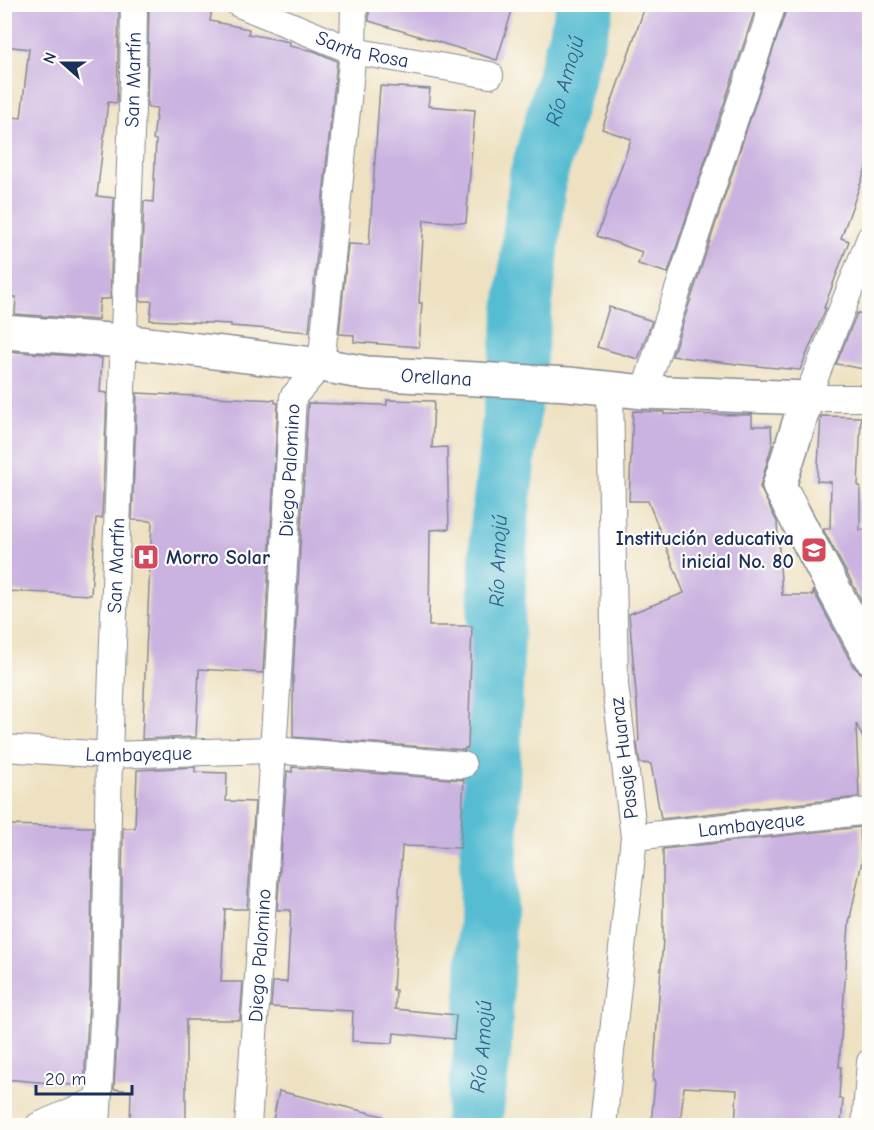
<svg xmlns="http://www.w3.org/2000/svg" width="874" height="1130" font-family="'Comic Neue',sans-serif">
	<style>
		.lines { fill: none; stroke-linecap: round; stroke-linejoin: round }
		.river { stroke: #55bcd2; stroke-width: 58 }
		.building { fill: #cab3e0 }
		.minor-casing { stroke: #848890; stroke-width: 28 }
		.tertiary-casing { stroke: #848890; stroke-width: 36 }
		.minor { stroke: #fff; stroke-width: 26 }
		.tertiary { stroke: #fff; stroke-width: 33 }
		.labels { text-anchor: middle; dominant-baseline: central; stroke-width: 4.5; stroke-linejoin: round; paint-order: stroke }
		.street-label { font-size: 20px; fill: #1b2f5e; stroke: #fdfcf7 }
		.poi-label { font-size: 20px; font-weight: bold; fill: #1b2f5e; stroke: #fdfcf7; text-anchor: end }
		.water-label { font-size: 21px; font-style: italic; fill: #2f6087; stroke: #fdfcf7 }
	</style>
	<rect width="100%" height="100%" fill="#fdfcf7"/>
	<filter id="ink" filterUnits="userSpaceOnUse"><feTurbulence type="fractalNoise" baseFrequency=".0167" numOctaves="2"/><feDisplacementMap in="SourceGraphic" scale="12" xChannelSelector="R" yChannelSelector="G"/><feConvolveMatrix kernelMatrix="1 2 1 2 8 2 1 2 1" color-interpolation-filters="sRGB"/></filter>
	<filter id="wash" filterUnits="userSpaceOnUse"><feTurbulence type="fractalNoise" baseFrequency=".008" numOctaves="4" result="noise"/><feDisplacementMap in="SourceGraphic" scale="24" xChannelSelector="R" yChannelSelector="G"/><feGaussianBlur stdDeviation="1.35" result="paint"/><feColorMatrix in="noise" values="0 0 0 0 0 0 0 0 0 0 0 0 0 0 0 0 0 1.4 0 .05"/><feComposite in="paint" operator="in"/></filter>
	<g filter="url(#wash)">
		<rect width="100%" height="100%" fill="#eee1c1"/>
		<g class="lines">
			<path class="river" id="s1" d="M473 1126 483 1046 499 527 538 177 586 4"/>
		</g>
		<g id="blocks">
			<g class="building">
				<polygon points="4,4 119,4 117,103 108,102 97,196 114,198 110,299 100,299 98,320 15,314 16,297 4,296 4,116 21,118 29,49 4,46"/>
				<polygon points="149,4 190,4 212,9 210,21 249,29 248,34 290,42 289,46 314,51 337,61 309,332 231,326 231,324 150,320 152,301 140,301 144,201 153,202 156,140 153,139 157,108 147,107"/>
				<polygon points="369,4 453,4 474,11 476,4 514,4 497,60 369,21"/>
				<polygon points="646,4 757,4 668,273 638,264 642,252 597,236 631,139 602,129"/>
				<polygon points="788,4 870,4 870,157 841,238 849,241 824,308 826,308 800,370 745,365 672,356"/>
				<polygon points="380,86 430,89 428,106 475,110 466,223 424,220 419,303 422,303 419,347 354,342 354,335 339,334 348,244 369,245"/>
				<polygon points="609,307 652,321 638,359 597,347"/>
				<polygon points="857,313 870,314 870,370 836,364"/>
				<polygon points="4,351 102,358 100,392 107,393 102,518 96,518 91,595 4,591"/>
				<polygon points="137,393 275,400 275,403 278,403 263,673 199,669 196,737 142,739 152,521 132,520"/>
				<polygon points="387,400 434,401 432,448 447,447 449,529 430,530 429,626 472,626 468,748 465,748 465,750 293,737 293,675 308,403 387,405"/>
				<polygon points="633,411 664,412 664,414 752,415 752,426 771,426 772,445 760,487 777,522 782,595 813,595 813,590 853,666 861,673 870,676 870,753 856,723 859,797 661,819 651,764 640,763 637,743 639,742 637,704 629,614 684,593 648,501 629,501"/>
				<polygon points="821,416 861,417 858,486 860,486 860,530 870,530 870,616 823,529 830,529 831,482 817,481"/>
				<polygon points="195,767 195,772 227,773 226,801 255,802 247,909 225,909 221,982 243,982 240,1020 186,1020 186,1125 130,1125 131,1091 114,1089 120,987 123,828 135,828 137,770"/>
				<polygon points="292,767 464,780 460,848 402,846 393,990 396,990 395,1009 456,1015 454,1039 394,1033 393,1043 352,1041 353,1011 271,1007 273,982 287,982 291,910 277,910 287,771 292,772"/>
				<polygon points="4,825 93,827 90,986 84,1086 4,1079"/>
				<polygon points="860,827 862,861 849,923 839,1067 841,1067 839,1099 843,1099 841,1125 735,1125 737,1090 684,1087 680,1125 651,1125 655,1081 653,1081 663,939 663,849"/>
				<polygon points="279,1091 383,1116 382,1125 272,1125"/>
			</g>
		</g>
	</g>
	<g filter="url(#ink)">
		<use href="#blocks" fill-opacity="0" stroke="#848890" stroke-width="1.5"/>
		<g class="lines">
			<g class="minor-casing">
				<g id="minor">
					<path id="s2" d="M239 4 353 51 490 75"/>
					<polyline points="870,238 807,398 870,398"/>
					<polyline points="644,392 773,4"/>
					<path id="s3" d="M4 748 109 755 272 750 463 765"/>
					<path id="s4" d="M634 837 870 811"/>
					<polyline points="38,1126 97,1100"/>
					<path id="s5" d="M97 1126 105 987 109 755 133 79 134 4"/>
					<path id="s6" d="M248 1126 278 675 293 397 321 365 353 51 354 4"/>
					<polyline points="603,1126 634,837 615,685 610,388"/>
					<polyline points="865,1126 870,1062"/>
				</g>
			</g>
			<g class="tertiary-casing">
				<g id="tertiary">
					<path id="s7" d="M4 332 123 341 321 365 367 373 568 384 644 392 807 398 779 486 870 657"/>
				</g>
			</g>
			<use href="#minor" class="minor"/>
			<use href="#tertiary" class="tertiary"/>
		</g>
	</g>
	<defs>
		<g id="school-square" transform="scale(1.35)"><rect x="-9" y="-9" width="18" height="18" rx="4" fill="#d1495b" stroke="#fdfcf7"/><path d="M0-5L7-2L0 1L-7-2ZM-4 1L0 2.5L4 1V4Q0 6-4 4Z" fill="#fff"/></g>
		<g id="hospital-square" transform="scale(1.35)"><rect x="-9" y="-9" width="18" height="18" rx="4" fill="#d1495b" stroke="#fdfcf7"/><path d="M-5-5h3v3.5h4V-5h3V5h-3V1.5h-4V5h-3Z" fill="#fff"/></g>
	</defs>
	<g fill-rule="evenodd">
		<use href="#school-square" x="814" y="550"/>
		<use href="#hospital-square" x="146" y="557"/>
	</g>
	<g class="labels">
		<g class="street-label">
			<text stroke="none"><textPath href="#s2" startOffset="132">Santa Rosa</textPath></text>
			<text stroke="none"><textPath href="#s5" startOffset="1047">San Martín</textPath></text>
			<text stroke="none"><textPath href="#s7" startOffset="435">Orellana</textPath></text>
			<text stroke="none"><textPath href="#s6" startOffset="657">Diego Palomino</textPath></text>
			<text stroke="none"><textPath href="#s5" startOffset="561">San Martín</textPath></text>
			<text stroke="none"><textPath href="#s3" startOffset="135">Lambayeque</textPath></text>
			<text transform="translate(624 758) rotate(-97)">Pasaje Huaraz</text>
			<text stroke="none"><textPath href="#s4" startOffset="118">Lambayeque</textPath></text>
			<text stroke="none"><textPath href="#s6" startOffset="171">Diego Palomino</textPath></text>
		</g>
		<g class="poi-label">
			<text x="794" y="538">Institución educativa<tspan x="794" dy="23">inicial No. 80</tspan></text>
			<text x="166" y="557" text-anchor="start">Morro Solar</text>
		</g>
		<g class="water-label">
			<text stroke="none"><textPath href="#s1" startOffset="1052">Río Amojú</textPath></text>
			<text stroke="none"><textPath href="#s1" startOffset="566">Río Amojú</textPath></text>
			<text stroke="none"><textPath href="#s1" startOffset="80">Río Amojú</textPath></text>
		</g>
	</g>
	<rect width="874" height="1130" fill="none" stroke="#fdfcf7" stroke-width="24"/>
	<g transform="translate(63 63) rotate(291)" stroke="#fdfcf7" stroke-width="4.5" paint-order="stroke">
	<path d="M0-4.5L10 22L0 15L-10 22Z" fill="#1b2f5e"/>
	<text y="-9" font-size="16" font-weight="bold" text-anchor="middle" fill="#1b2f5e">N</text>
	</g>
	<path d="M36 1085v9h96v-9" fill="none" stroke="#1b2f5e" stroke-width="3"/>
	<text x="45" y="1085" font-size="18" fill="#1b2f5e" stroke="#fdfcf7" stroke-width="4.5" paint-order="stroke">20 m</text>
</svg>
